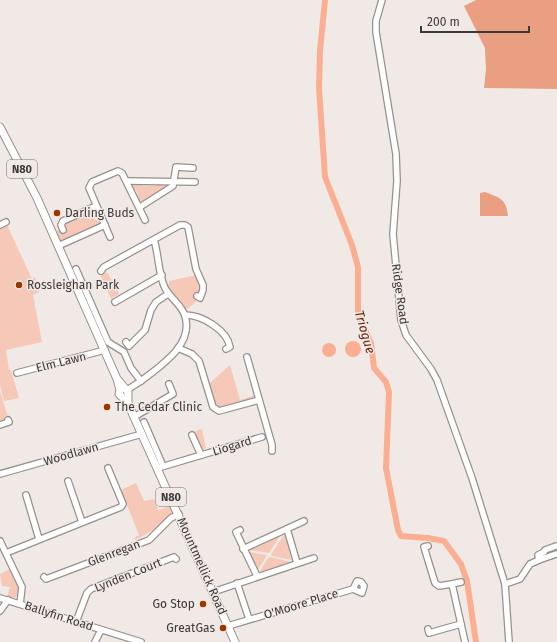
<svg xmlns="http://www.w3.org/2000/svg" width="557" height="642" font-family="'Fira Sans',sans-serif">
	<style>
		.green { fill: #f6c8b7 }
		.forest { fill: #ea9f82 }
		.water { fill: #fbaf92 }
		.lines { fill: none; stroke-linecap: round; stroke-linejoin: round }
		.river { stroke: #fbaf92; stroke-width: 6 }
		.minor-casing { stroke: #97918e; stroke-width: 8 }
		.major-casing { stroke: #97918e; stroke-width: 9 }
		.minor { stroke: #fff; stroke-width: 5.5 }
		.major { stroke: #fff; stroke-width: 7 }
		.poi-dot { fill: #9a3600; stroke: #f0e9e6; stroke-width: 1.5 }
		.labels { text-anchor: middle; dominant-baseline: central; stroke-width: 3; stroke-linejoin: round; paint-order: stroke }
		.shield { fill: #f0e9e6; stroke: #726e6c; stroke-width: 1 }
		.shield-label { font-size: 11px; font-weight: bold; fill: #3c3938 }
		.poi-label { font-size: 12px; fill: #3c3938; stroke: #f0e9e6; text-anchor: start }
		.street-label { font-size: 12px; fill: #3c3938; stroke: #f0e9e6 }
		.water-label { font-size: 13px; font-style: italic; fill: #682607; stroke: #f0e9e6 }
	</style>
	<rect width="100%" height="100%" fill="#f0e9e6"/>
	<g class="green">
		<polygon points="131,183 143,183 143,186 155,186 156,184 168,186 139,203 135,197 138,195 136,190 133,191"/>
		<polygon points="93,210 95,220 98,220 100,224 61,242 56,231 65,227 65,223"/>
		<polygon points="7,225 32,279 35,277 39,292 33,295 42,342 6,350 9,370 11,370 19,398 4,401 0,385 0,229"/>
		<polygon points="107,272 119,294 111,299 101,276"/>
		<polygon points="197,275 201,288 200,292 196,292 194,296 198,300 186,310 171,294 166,284 169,284 169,281"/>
		<polygon points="230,365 240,400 255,395 255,397 220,409 215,407 209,384"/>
		<polygon points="0,391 8,417 0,424"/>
		<polygon points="202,429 206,448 202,450 194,432"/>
		<polygon points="136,483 144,501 154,499 158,510 171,506 173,512 154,530 135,540 134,538 139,535 121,490"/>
		<polygon points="282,533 269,553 250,550 250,548"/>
		<polygon points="284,535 286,536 291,560 272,556 271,554"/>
		<polygon points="248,552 267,555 258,570 257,570"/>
		<polygon points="271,557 290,562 262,572 260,571 268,558"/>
		<path d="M10 569C15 578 25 590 15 598L7 597 10 587 2 586 0 574Z"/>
	</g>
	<g class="forest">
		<polygon points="476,0 557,0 557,89 484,88 486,69 485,48 464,6"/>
		<path d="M485 192C500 198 506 198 508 216H480V193Z"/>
	</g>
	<g class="water">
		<circle cx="353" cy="349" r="8"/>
		<circle cx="329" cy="350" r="7"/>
	</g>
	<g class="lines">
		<polyline class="river" points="325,0 320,51 319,88 325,177 352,245 358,267 358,315 371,343 374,368 386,382 389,392 386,468 398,530 401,536 428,538 444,541 461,564 467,581 476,642"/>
		<g class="minor-casing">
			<g id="minor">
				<polyline points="382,0 376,21 376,32 396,154 397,181 393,234 401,320 406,335 431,369 437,380 472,478 505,584 509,642"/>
				<polyline points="127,181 195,182"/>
				<polyline points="140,207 173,186 176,167 193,168"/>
				<polyline points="0,225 6,222"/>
				<polyline points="63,230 61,225 63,221 96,206"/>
				<polyline points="110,237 89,188 92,182 118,171 122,173 145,220"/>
				<polyline points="58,246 105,225"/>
				<polyline points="76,269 108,342 124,352 131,368 141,381 127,390"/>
				<polyline points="101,271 104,267 180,225 185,225 188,227 196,269 203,285 203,290 200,298 197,296"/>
				<polyline points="115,302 162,275"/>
				<path d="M185 315C202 315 227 330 230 347L226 349"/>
				<polyline points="126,342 129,346 145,330 151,310 156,302 168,294"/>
				<polyline points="178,348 192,354 199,361 213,407 219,411 259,400"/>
				<polyline points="247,357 272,445 272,451"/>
				<polyline points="17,373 105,350"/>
				<path d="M141 381C160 366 194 345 185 316 182 305 170 298 165 288 158 274 159 255 154 240"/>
				<polyline points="134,417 173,394 169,384"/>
				<polyline points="144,422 163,466"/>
				<polyline points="0,425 9,422 8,420"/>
				<polyline points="192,435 201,455"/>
				<polyline points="158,468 262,437"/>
				<polyline points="0,474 142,434"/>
				<polyline points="68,481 82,522"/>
				<polyline points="26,495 39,539"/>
				<polyline points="287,529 297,563"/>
				<polyline points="240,530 236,532 257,576"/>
				<polyline points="0,541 22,587 20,604"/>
				<polyline points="428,546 424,547 435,583 439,586 452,584 465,642"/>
				<polyline points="243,549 304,521"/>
				<polyline points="545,550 556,546"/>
				<polyline points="544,552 538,555 539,560 556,554"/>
				<polyline points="6,553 121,507 123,504 108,468"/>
				<polyline points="44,577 46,579 149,540 171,518 179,514"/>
				<polyline points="237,583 249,619"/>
				<polyline points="452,584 461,582"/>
				<polyline points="505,584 520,579 530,564 539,560"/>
				<polyline points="213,592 314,558"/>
				<polyline points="0,598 141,642"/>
				<polyline points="0,611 8,600"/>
				<polyline points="76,622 87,593 91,589 174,557 176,559"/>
				<polyline points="228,626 353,589 362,593 364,586 361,582 357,581 353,589"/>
				<polyline points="428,629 429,633 461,624"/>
				<polyline points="95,642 101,630"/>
			</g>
		</g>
		<g class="major-casing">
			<g id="major">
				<polyline points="0,127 37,198 117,379 120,390 119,394 128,403 134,417 235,642"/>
				<polyline points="119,381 128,392 128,403"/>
			</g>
		</g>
		<use href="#minor" class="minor"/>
		<use href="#major" class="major"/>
	</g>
	<g class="poi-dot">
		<circle cx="57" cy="213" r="4"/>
		<circle cx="19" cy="285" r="4"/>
		<circle cx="107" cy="407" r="4"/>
		<circle cx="203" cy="604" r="4"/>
		<circle cx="223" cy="628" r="4"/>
	</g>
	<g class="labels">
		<g class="shield">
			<rect x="7" y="160" width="30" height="18" rx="3"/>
			<rect x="156" y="488" width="30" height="18" rx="3"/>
		</g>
		<g class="shield-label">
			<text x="22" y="169">N80</text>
			<text x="171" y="497">N80</text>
		</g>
		<g class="poi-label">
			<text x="65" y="213">Darling Buds</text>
			<text x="27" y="285">Rossleighan Park</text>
			<text x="115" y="407">The Cedar Clinic</text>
			<text x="195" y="604" text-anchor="end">Go Stop</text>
			<text x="215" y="628" text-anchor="end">GreatGas</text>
		</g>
		<g class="street-label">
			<text transform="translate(400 294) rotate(82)">Ridge Road</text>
			<text transform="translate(61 362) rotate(-14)">Elm Lawn</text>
			<text transform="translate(232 446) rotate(-17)">Liogard</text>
			<text transform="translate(71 454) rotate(-16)">Woodlawn</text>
			<text transform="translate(114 553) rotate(-21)">Glenregan</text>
			<text transform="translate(202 566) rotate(66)">Mountmellick Road</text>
			<text transform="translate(128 575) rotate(-22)">Lynden Court</text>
			<text transform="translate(301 604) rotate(-17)">O'Moore Place</text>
			<text transform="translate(59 616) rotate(18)">Ballyfin Road</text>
		</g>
		<g class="water-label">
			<text transform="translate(365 332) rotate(74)">Triogue</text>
		</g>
	</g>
	<path d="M421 26v6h108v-6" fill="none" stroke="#3c3938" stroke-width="2"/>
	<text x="427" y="26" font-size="12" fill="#3c3938" stroke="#f0e9e6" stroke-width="3" paint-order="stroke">200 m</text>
</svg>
